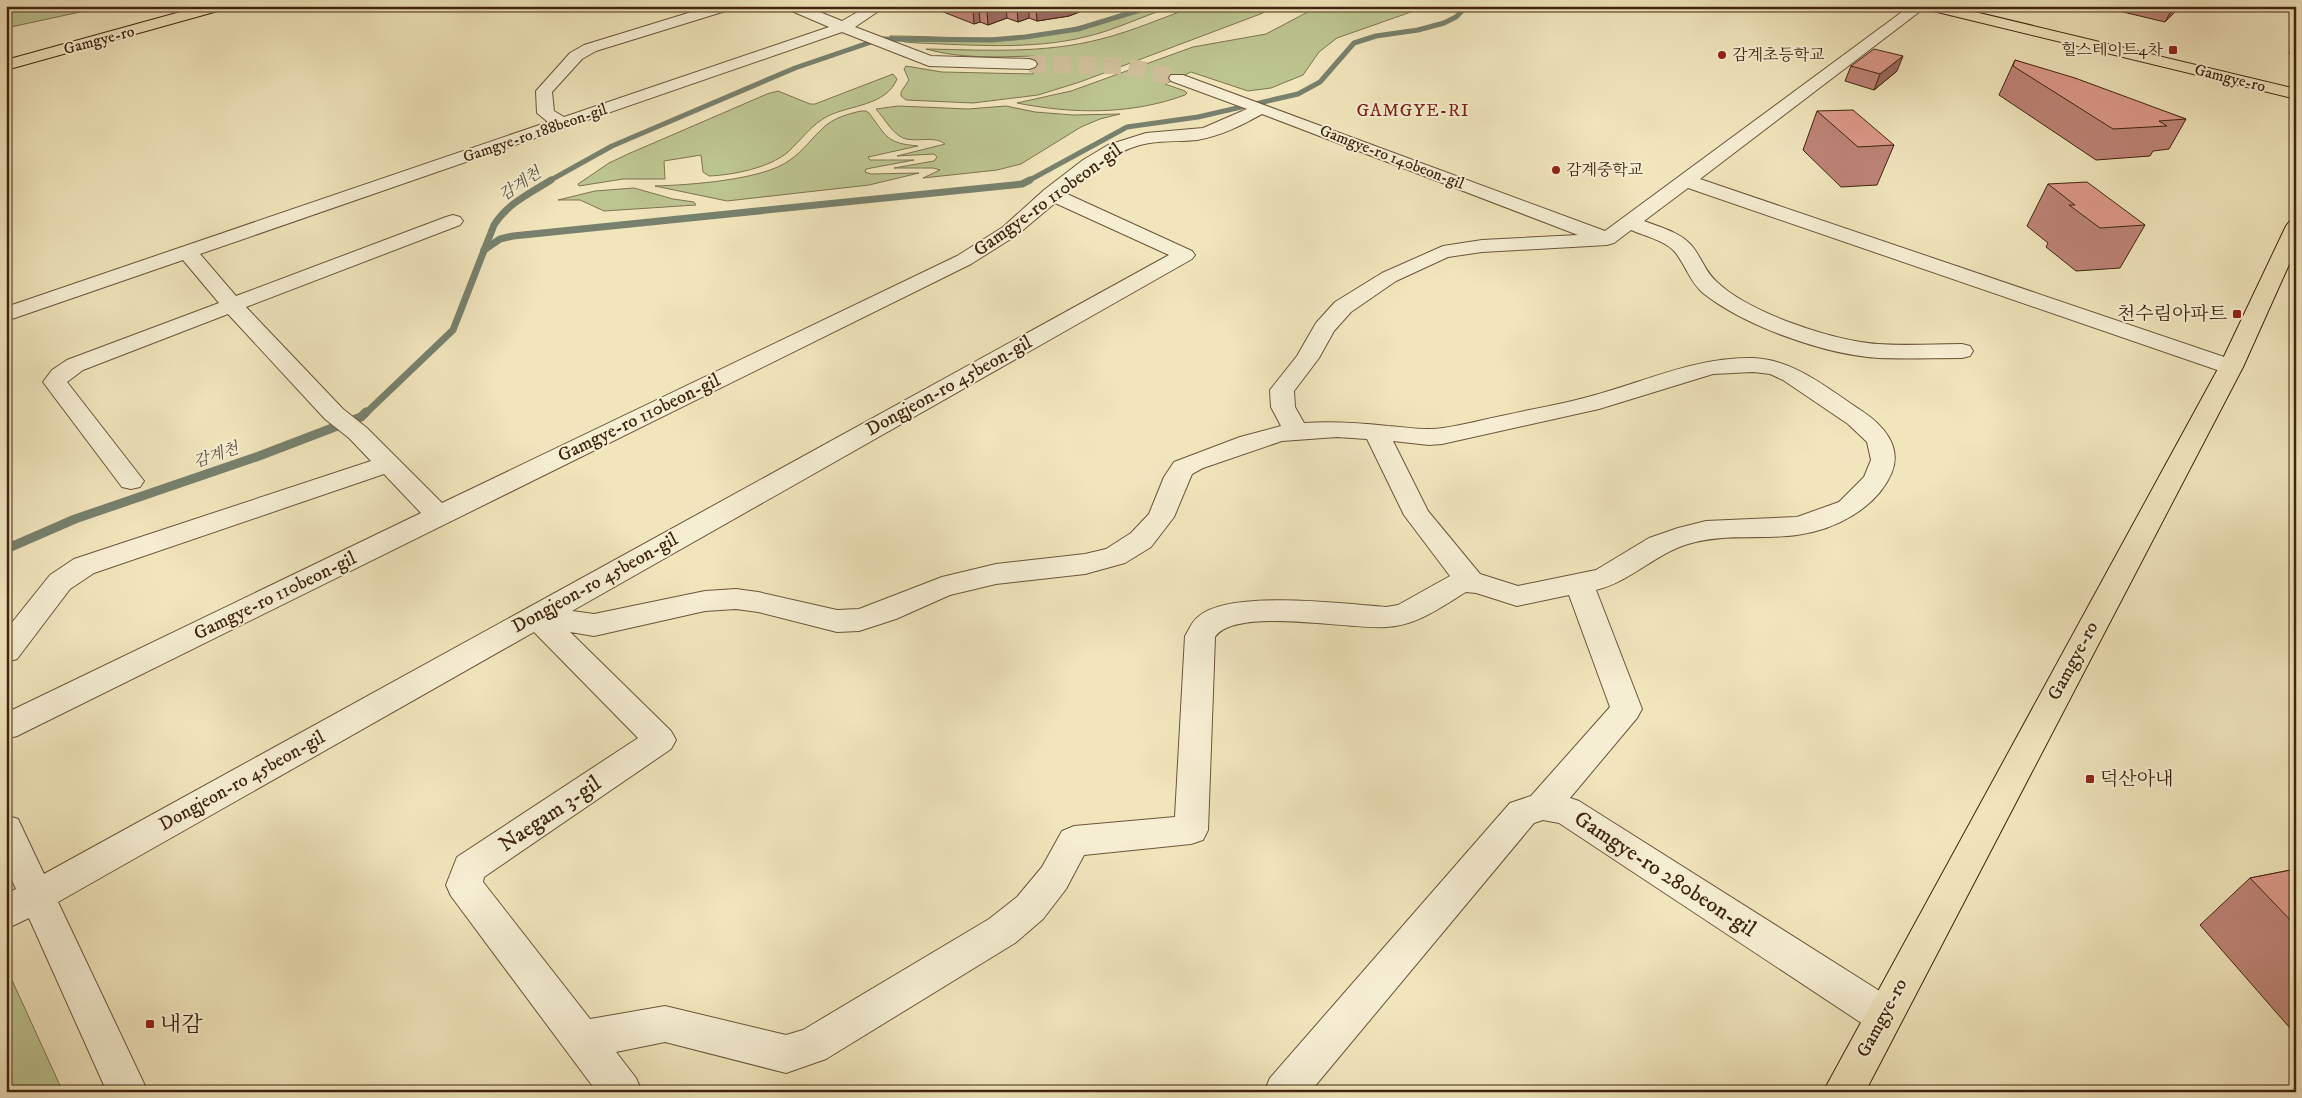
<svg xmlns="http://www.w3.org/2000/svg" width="2302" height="1098" font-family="'IM FELL DW Pica','Noto Serif KR',serif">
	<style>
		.green { fill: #bcc48f; stroke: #7e744e }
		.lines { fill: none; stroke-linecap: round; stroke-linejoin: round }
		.stream-far2 { stroke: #77816d; stroke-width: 5 }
		.stream-far1 { stroke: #77816d; stroke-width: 7 }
		.stream { stroke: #77816d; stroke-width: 9 }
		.minor-tunnel { stroke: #cebe99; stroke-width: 17; stroke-dasharray: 17 8; stroke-linecap: butt }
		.minor-casing { stroke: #6c543a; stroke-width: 2 }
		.major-casing { stroke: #40240e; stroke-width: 2 }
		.minor { fill: #f6eed3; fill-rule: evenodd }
		.major { fill: #f1e5bc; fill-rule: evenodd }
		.wall { fill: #be8478; stroke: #40240e }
		.shaded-wall { fill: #9b6b61; stroke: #40240e }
		.building { fill: #dd998b; stroke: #40240e }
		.poi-dot { fill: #8f2418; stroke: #f6eed3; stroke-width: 2 }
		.labels { text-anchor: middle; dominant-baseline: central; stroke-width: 4; stroke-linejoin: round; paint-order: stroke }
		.far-street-label { font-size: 16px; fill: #40240e; stroke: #f6eed3 }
		.far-poi-label { font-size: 16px; fill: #40240e; stroke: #f6eed3; text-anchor: start }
		.far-water-label { font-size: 16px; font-style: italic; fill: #5b523e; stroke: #f6eed3 }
		.far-quarter-label { font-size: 18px; letter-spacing: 1px; fill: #7a1f14; stroke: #f6eed3 }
		.street-label { font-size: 19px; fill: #40240e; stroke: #f6eed3 }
		.poi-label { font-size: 19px; fill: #40240e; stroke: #f6eed3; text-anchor: end }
		.near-street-label { font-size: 22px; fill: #40240e; stroke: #f6eed3 }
		.near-poi-label { font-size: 22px; fill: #40240e; stroke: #f6eed3; text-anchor: start }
	</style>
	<rect width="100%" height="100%" fill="#f1e5bc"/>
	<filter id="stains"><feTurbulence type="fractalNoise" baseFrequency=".004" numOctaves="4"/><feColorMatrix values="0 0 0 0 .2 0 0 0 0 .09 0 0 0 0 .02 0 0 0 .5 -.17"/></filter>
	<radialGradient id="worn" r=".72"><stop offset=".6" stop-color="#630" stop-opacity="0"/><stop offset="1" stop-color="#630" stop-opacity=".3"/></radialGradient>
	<g class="green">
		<polygon points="6,6 108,6 6,28"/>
		<path d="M1149 6H1175C1144 15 1116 30 1085 37 1031 50 973 45 918 43L905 42 890 36C933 36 975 40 1018 37 1063 33 1106 20 1149 6Z"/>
		<path d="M1196 6H1269L1263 13 1080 82 1038 95 973 103 906 100 901 96V92L909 80 904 69 906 66 942 72 1033 74 1034 56C998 57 961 59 926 49 984 50 1044 54 1101 39 1133 31 1164 17 1196 6Z"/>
		<path d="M1319 6H1428L1337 38 1319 52 1303 75 1271 88 1248 91 1191 72 1165 84 1185 91 1187 93 1185 95C1131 115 1073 114 1017 103L1071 91 1193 47 1266 34Z"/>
		<path d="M893 74 897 79C886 106 850 105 828 116 812 124 801 140 788 152 769 168 733 175 709 176L703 172 701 155 664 161 665 179H623L579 186 578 184 609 163 628 154 767 94 778 91 810 104H815Z"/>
		<path d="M898 106 968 109 1006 106 1035 112 1073 115 1120 114 1100 119 1081 127 1021 164 997 170 923 178 940 170 933 168H894L934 161 937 157 934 154 897 156 945 144C935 135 915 143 903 138 892 133 884 118 876 109Z"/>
		<path d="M861 111H866L869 113C887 137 886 143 918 146L868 157 870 160H914L866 169 865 172 871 174 919 173 869 185 727 201 655 186C689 185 764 180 790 160 803 151 812 138 823 128 833 118 848 114 861 111Z"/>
		<polygon points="634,188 673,199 694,202 696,205 604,211 580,200 558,200 595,191"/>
		<polygon points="6,967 63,1092 6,1092"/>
	</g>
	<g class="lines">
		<g class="stream-far2">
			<polyline points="549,181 612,146 795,68 880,39 991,40 1025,37 1078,29 1153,6"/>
			<polyline points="1028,181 1127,127 1198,117 1298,94 1320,82 1354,43 1376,36 1418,30 1444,23 1456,17 1467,6"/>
		</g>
		<g class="stream-far1">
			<polyline points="484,250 500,239 513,236 1022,184 1030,180"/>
			<path d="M365 414 453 330 494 225C507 204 530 193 551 180"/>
		</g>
		<polyline class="stream" points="6,549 75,519 259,456 361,417 366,412"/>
		<polyline class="minor-tunnel" points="1029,64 1126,66 1177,78"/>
		<g class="minor-casing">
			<path id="minor" d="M711 6H734L732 9 596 51 582 59 552 92 554 111 564 117 829 27 787 9 785 6H805L842 21 868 6H886L855 27 931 56 1029 59 1035 61 1037 64 1035 67 1029 69 929 66 842 32 200 254 236 296 446 217 453 215 460 217 463 221 460 225 246 307 343 409 367 428 442 503 957 256 1003 227 1044 190 1083 160 1108 145 1146 133 1203 128 1247 109 1171 81 1169 78 1171 75H1183L1605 231 1910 6H1927L1700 179 2239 362 2243 367 2239 372 2231 374 2223 372 1688 188 1644 221C1659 227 1680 232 1691 245 1701 256 1705 272 1717 282 1749 313 1834 341 1878 344 1906 346 1934 344 1962 344L1970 346 1973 351 1970 356 1962 358C1934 358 1906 359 1879 358 1826 355 1744 326 1703 293 1690 282 1685 264 1675 252 1666 241 1645 236 1631 230L1614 243 1607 245 1482 252 1448 257 1396 281 1351 312 1334 331 1319 358 1294 391 1295 407 1304 423C1332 421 1360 423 1388 426 1406 427 1425 431 1443 428 1464 425 1485 419 1506 415 1532 409 1558 405 1584 398 1640 384 1693 357 1752 358 1794 359 1828 389 1862 411 1883 425 1902 446 1892 472 1877 508 1835 530 1797 535 1761 540 1724 533 1688 544 1655 554 1630 582 1596 590L1642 709 1637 718 1570 798 1579 801 1897 1002 1902 1015 1897 1028 1883 1033 1869 1028 1559 823 1543 820 1534 823 1310 1092H1264L1270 1078 1510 803 1531 796 1610 707 1569 595 1517 606 1476 593 1466 592C1441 607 1416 626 1386 627 1350 630 1235 606 1215 637L1208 830 1203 840 1191 844 1084 855 1066 889 1043 919 1015 943 826 1059 786 1073 665 1042 616 1052 636 1078 642 1092H597L451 896 446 885 457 857 638 738 534 632 58 902 148 1092H107L29 918 6 929V894L16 889 6 867V815L18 819 44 874 1169 255 1055 203 1017 235 971 264 17 736 6 739V713L421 513 384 474 94 573 70 589 17 659 6 662V630L50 575 74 559 371 461 349 438 325 419 228 314 83 370 67 382 144 481 140 487 131 489 122 487 43 382 52 370 67 360 219 303 183 260 6 321V307L548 122 537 113 536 91 570 53 584 45ZM1262 114 1578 235 1482 240 1443 246 1382 273 1335 302 1316 323 1297 356 1270 390 1271 407 1281 426 1240 437 1174 462 1164 477 1149 514 1131 533 1106 549 1085 554 996 564 942 577 859 609 837 610 758 592 736 589 705 591 594 614 572 611 1192 259 1195 255 1192 251 1065 193C1087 174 1111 153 1140 145 1158 140 1178 142 1197 140 1221 136 1242 125 1262 114ZM1753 372 1770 374 1783 380 1848 424 1867 442 1871 460 1864 477 1839 502 1797 517 1706 521 1678 528 1649 538 1596 570 1518 586 1480 574 1428 511 1393 441 1429 445 1442 444 1599 409 1713 374ZM1337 437 1367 439 1404 515 1450 576 1398 605 1386 607C1344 604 1229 589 1198 617 1192 621 1189 630 1185 636L1175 817 1074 826 1062 831 1042 867 1017 897 989 919 803 1030 786 1035 665 1006 590 1019 483 882 484 877 671 749 676 740 671 731 570 632 594 636 705 611 736 609 758 612 837 632 859 631 896 619 950 595 996 584 1085 574 1125 563 1151 547 1174 517 1192 474 1203 468 1282 441Z"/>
		</g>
		<g class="major-casing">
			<g id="major">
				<polygon points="202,6 227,6 225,9 6,70 6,60"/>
				<polygon points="1923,6 1950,6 2296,89 2296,99 1925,9"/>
				<polygon points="2296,220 2296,249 2243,367 1865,1092 1823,1092 2219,367 2286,226 2289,222"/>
			</g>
		</g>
		<use href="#minor" class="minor"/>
		<use href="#major" class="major"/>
	</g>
	<g class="wall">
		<polygon points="928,6 1095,6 1069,16 1037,21 1029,18 1018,22 1007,18 988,25 980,22 974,24"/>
		<polygon points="2098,6 2181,6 2165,22"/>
		<polygon points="2296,43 2296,53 2289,53"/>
		<polygon points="2015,60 2186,119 2169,149 2153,151 2150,156 2096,160 1999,95"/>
		<polygon points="1851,66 1897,71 1874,90 1845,81"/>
		<polygon points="1817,111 1894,145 1877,185 1841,187 1803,150"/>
		<polygon points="2048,184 2145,225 2120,268 2076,271 2046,247 2048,243 2027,226"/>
		<polygon points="2296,763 2296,776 2292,774"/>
		<polygon points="2296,869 2296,1035 2200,925 2250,878"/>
	</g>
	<g class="shaded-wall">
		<polygon points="999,6 1006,6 1007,18 988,25 987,11"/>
		<polygon points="1022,6 1029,6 1029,18 1018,22 1017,8"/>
		<polygon points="1040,6 1095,6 1069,16 1037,21 1036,7"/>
		<polygon points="2174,6 2181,6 2165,22"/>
		<polygon points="979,8 980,22 974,24 973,10"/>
		<polygon points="1903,56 1897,71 1874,90 1880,74"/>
	</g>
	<g class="building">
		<polygon points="964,6 999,6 987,11 979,8 973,10"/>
		<polygon points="1012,6 1022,6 1017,8"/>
		<polygon points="1874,49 1903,56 1880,74 1851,66"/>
		<polygon points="2015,60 2075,78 2186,119 2159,121 2167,126 2113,129 2013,66"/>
		<polygon points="1853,110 1894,145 1858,147 1817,111"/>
		<polygon points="2087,182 2145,225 2100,228 2069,205 2075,205 2048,184"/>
		<polygon points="2296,869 2296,926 2250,878"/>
	</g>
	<g class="poi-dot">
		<rect x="2168" y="45" width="10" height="10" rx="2.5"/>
		<circle cx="1722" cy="55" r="5"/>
		<circle cx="1556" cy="170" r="5"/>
		<rect x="2232" y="309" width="10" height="10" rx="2.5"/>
		<rect x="2085" y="774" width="10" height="10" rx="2.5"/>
		<rect x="145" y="1019" width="10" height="10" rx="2.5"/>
	</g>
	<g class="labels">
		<g class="far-street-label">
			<text transform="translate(99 40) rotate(-15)">Gamgye-ro</text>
			<text transform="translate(2230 78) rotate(14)">Gamgye-ro</text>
			<text transform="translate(535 133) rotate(-19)">Gamgye-ro 188beon-gil</text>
			<text transform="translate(1392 157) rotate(21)">Gamgye-ro 140beon-gil</text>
		</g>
		<g class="far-poi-label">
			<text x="2163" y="50" text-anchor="end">힐스테이트4차</text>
			<text x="1732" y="55">감계초등학교</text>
			<text x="1566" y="170">감계중학교</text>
		</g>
		<g class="far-water-label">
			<text transform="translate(520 184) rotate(-34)">감계천</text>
			<text transform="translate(216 455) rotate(-19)">감계천</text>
		</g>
		<g class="far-quarter-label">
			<text x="1413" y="111">GAMGYE-RI</text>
		</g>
		<g class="street-label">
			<text transform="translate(1048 200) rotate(-36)">Gamgye-ro 110beon-gil</text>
			<text transform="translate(949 386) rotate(-29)">Dongjeon-ro 45beon-gil</text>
			<text transform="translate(639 418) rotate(-26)">Gamgye-ro 110beon-gil</text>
			<text transform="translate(595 583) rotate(-29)">Dongjeon-ro 45beon-gil</text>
			<text transform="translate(275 596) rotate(-26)">Gamgye-ro 110beon-gil</text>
			<text transform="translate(2073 661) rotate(-62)">Gamgye-ro</text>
			<text transform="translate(242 781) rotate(-29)">Dongjeon-ro 45beon-gil</text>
			<text transform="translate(1882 1018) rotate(-62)">Gamgye-ro</text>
		</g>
		<g class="poi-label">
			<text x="2227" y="314">천수림아파트</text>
			<text x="2100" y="779" text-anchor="start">덕산아내</text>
		</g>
		<g class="near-street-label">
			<text transform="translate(550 814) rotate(-34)">Naegam 3-gil</text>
			<text transform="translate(1665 874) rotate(33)">Gamgye-ro 280beon-gil</text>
		</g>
		<g class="near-poi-label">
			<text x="160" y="1024">내감</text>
		</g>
	</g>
	<rect width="2302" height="1098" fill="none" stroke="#f1e5bc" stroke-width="25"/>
	<rect x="8" y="8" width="2287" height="1083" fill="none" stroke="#40240e" stroke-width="2.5"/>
	<rect x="12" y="12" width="2277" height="1073" fill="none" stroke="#40240e"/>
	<rect width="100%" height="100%" filter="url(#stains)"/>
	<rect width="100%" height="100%" fill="url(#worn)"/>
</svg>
